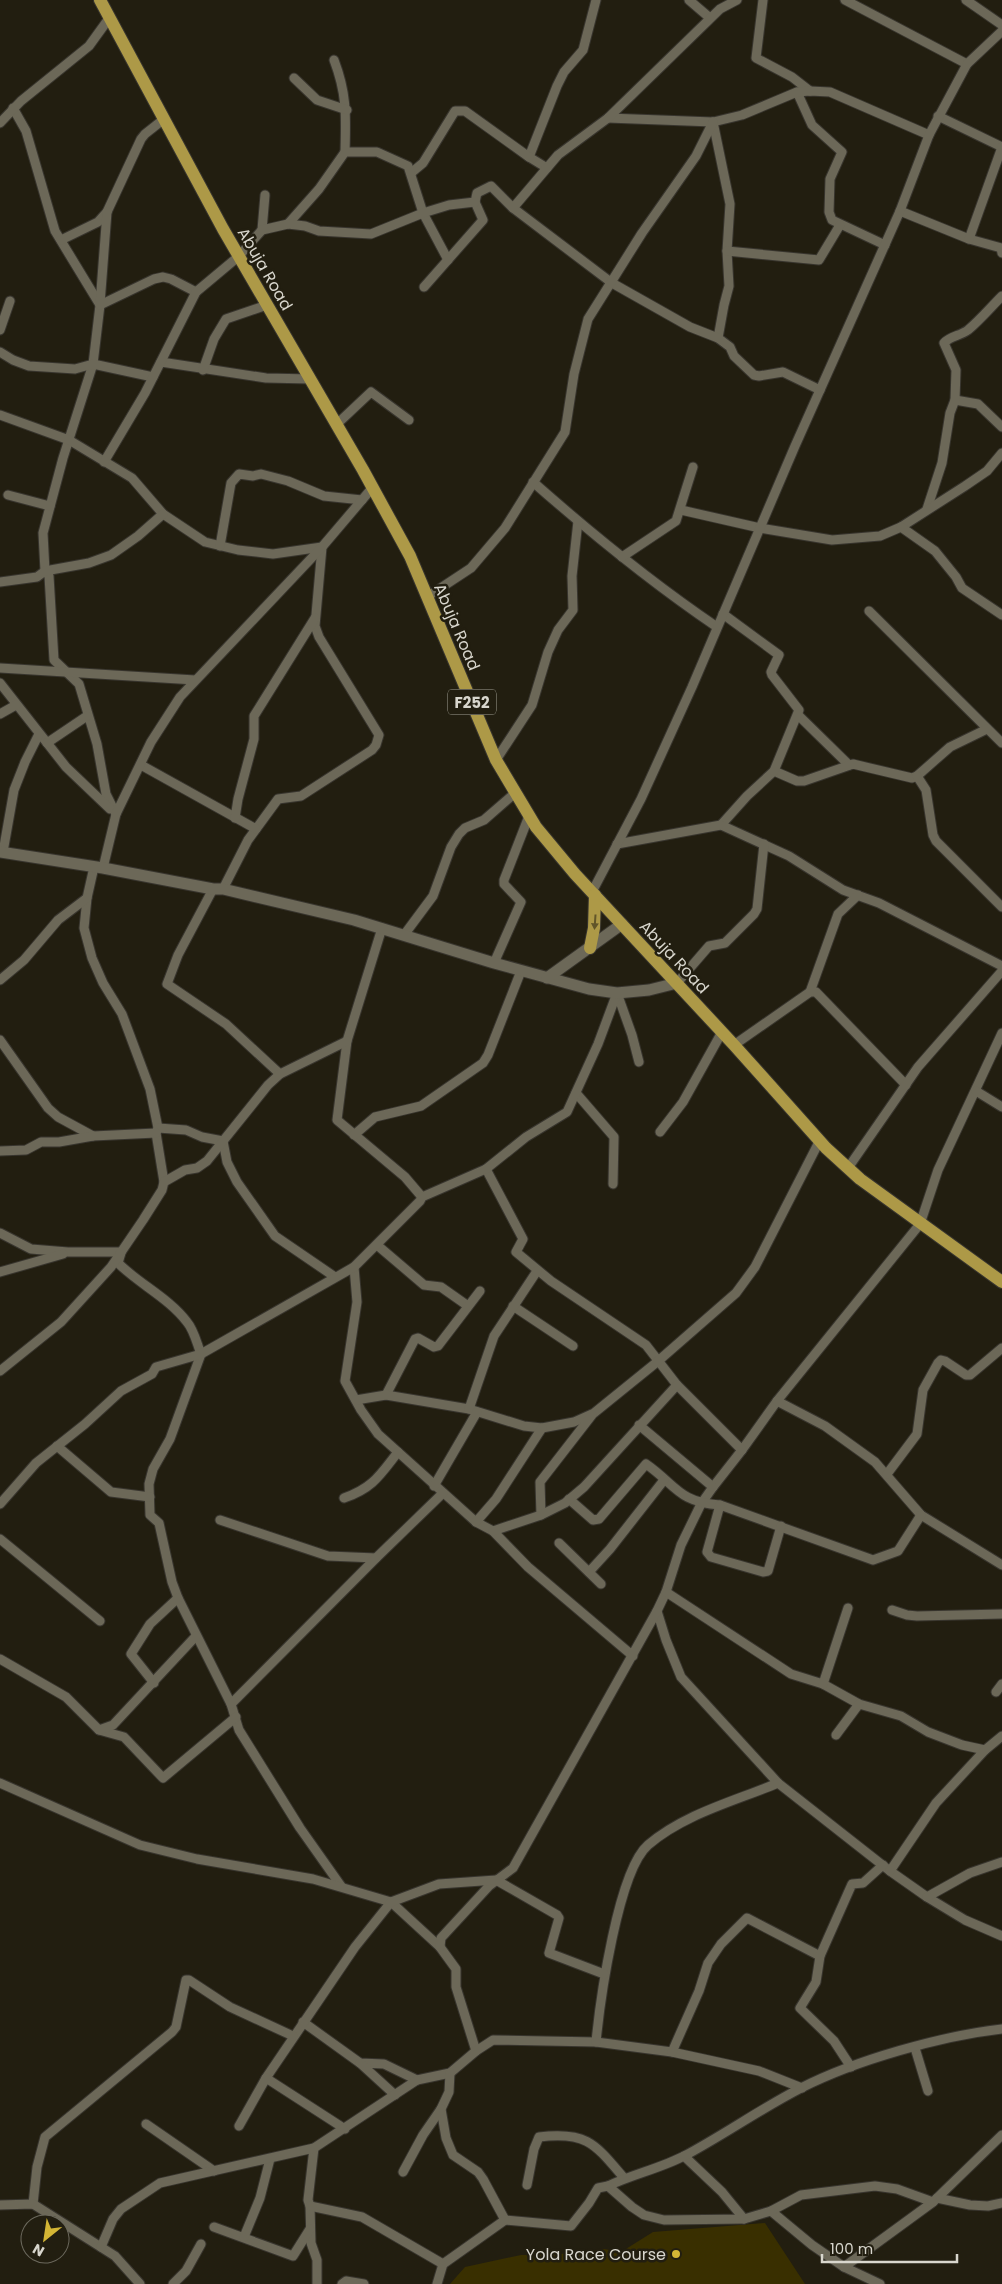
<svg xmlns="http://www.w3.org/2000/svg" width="1002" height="2284" font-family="Poppins,sans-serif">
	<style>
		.green { fill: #392f00 }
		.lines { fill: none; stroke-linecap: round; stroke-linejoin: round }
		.street-casing { stroke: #38352e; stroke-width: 11 }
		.secondary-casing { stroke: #38352e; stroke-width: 13 }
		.primary-casing { stroke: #38352e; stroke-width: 14 }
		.street { stroke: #6c6858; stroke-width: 9 }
		.secondary { stroke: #6c6858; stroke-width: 11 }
		.primary { stroke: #ad9947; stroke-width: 12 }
		.oneway { fill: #615529 }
		.poi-dot { fill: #d4b635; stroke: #221e10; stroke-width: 2 }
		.labels { text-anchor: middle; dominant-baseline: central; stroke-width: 5; stroke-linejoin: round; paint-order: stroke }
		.shield { fill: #221e10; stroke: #a19f94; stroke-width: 1 }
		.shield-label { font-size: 15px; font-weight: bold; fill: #d8d6cd }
		.street-label { font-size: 16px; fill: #d8d6cd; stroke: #221e10 }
		.poi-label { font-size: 16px; fill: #d8d6cd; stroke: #221e10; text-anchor: end }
	</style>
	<rect width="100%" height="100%" fill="#221e10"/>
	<polygon class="green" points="765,2223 805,2284 450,2284 465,2267 521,2255 551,2255 604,2249 621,2252 653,2232"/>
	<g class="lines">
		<g class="street-casing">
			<g id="street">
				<polyline points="689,0 710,18"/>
				<polyline points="763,0 756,58 792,77 810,91"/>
				<polyline points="845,0 967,64"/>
				<polyline points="966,0 1002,25"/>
				<path d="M334 60C347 94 346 115 345 152"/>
				<polyline points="294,78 317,100 347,110"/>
				<polyline points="797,92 812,125 842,152 830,179 829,212 832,220 885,245"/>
				<polyline points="13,108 26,131 55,231 100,305 93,364 63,458 43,533 45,571 49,576 54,660 79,684 97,744 106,794 116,814"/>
				<polyline points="938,116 1002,147"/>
				<polyline points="608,118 713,122 742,115 797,92 810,91 830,92 929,135"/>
				<polyline points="713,122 730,204 727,251 729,286 724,305 718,338"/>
				<polyline points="0,123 21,101 89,46 110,17"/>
				<polyline points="547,168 529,157 557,86 564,72 583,50 596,0"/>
				<polyline points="411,173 423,163 455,111 465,111 529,157"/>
				<polyline points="513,208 612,283 690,327 718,338 730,347 734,356 754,375 759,376 783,372 820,390"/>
				<polyline points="900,211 969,239 1001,248 1002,253"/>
				<polyline points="288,224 319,189 345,152 377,152 408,166 423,213 448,260"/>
				<polyline points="262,230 265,195"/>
				<polyline points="969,239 1002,147"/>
				<polyline points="61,240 98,222 107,212 141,139 145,134 164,119"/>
				<polyline points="727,251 819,260 840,225"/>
				<polyline points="424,287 483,220 475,202"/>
				<polyline points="100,304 107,212"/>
				<polyline points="100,305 154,279 163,277 171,279 196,292"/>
				<polyline points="0,330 10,301"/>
				<polyline points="0,352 13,360 29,366 75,369 93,364 153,377"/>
				<polyline points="161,362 266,378 310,379"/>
				<polyline points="203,370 214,339 226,319 267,305"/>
				<polyline points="955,400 978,404 1002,427"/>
				<polyline points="0,415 69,440 132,478 163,514 205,542 238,550 273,554 322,547 315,626 319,637 379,735 376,745 372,750 301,796 278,799 248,840 223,889"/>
				<polyline points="337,424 371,392 409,420"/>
				<polyline points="104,462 145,393 196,292 239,256 262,230 288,224 305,226 319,231 371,234 423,213 449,205 475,202 477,193 491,186 513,208 558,155 608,118 720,9 737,0"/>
				<path d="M533 482C592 534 652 583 717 627"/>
				<polyline points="8,495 50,506"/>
				<path d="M927 509 942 463 950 413 955 400 956 370 944 343C950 336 960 336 968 330 980 320 991 307 1002 296"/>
				<polyline points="681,510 760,528 832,540 880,536 901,527 965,486 987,471 1002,453"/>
				<polyline points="901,527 935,551 956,577 962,588 1002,615"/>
				<polyline points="220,546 231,483 239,474 253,476 261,474 288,481 324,496 362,500"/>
				<polyline points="622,557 676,521 693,467"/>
				<polyline points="0,582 37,577 45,571 89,563 111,555 138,536 163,514"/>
				<polyline points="427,597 471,568 505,528 565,432 574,374 588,319 642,233 696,156 713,122"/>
				<polyline points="869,611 1002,743"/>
				<polyline points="0,668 195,680"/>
				<polyline points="0,683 66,767 110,809"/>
				<polyline points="0,714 16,705"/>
				<polyline points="798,715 849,765"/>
				<polyline points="47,743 87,716"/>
				<polyline points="496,760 532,705 548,652 558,630 573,610 572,576 578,521"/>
				<polyline points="141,765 256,829"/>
				<polyline points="774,771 797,781 804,781 853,764 912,778 917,776 950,747 987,729"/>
				<polyline points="917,776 926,790 933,835 936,841 1002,907"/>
				<polyline points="235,818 238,799 254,739 254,716 315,618"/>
				<polyline points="721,825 747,796 774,771 799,710 772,675 771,672 779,655 723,614"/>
				<polyline points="617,844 721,825 789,856 843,890 879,903 1002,966"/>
				<polyline points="3,852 14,790 25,762 39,734"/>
				<polyline points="94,867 87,898 84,928 92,958 103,983 122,1014 150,1089 158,1128 156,1133 164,1182"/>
				<polyline points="103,868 116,814 151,742 180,697 322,547 373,487"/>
				<polyline points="213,889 178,955 167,984 226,1024 280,1074"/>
				<polyline points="592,892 641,799 692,687 795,446 900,211 929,135 967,64 1002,31"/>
				<polyline points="382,928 347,1041 337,1120 405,1177 422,1197"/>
				<polyline points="404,935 433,896 451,847 459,834 465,828 484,820 515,793"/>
				<polyline points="494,963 521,902 504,884 504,880 529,816"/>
				<polyline points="0,980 24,960 58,920 87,898"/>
				<polyline points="677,983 709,946 725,943 754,914 757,909 764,844"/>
				<polyline points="810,992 838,914 858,895"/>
				<polyline points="617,993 632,1035 639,1062"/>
				<polyline points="1002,1033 938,1170 920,1224 777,1401 742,1450 713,1487 701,1504 681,1545 666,1592 657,1611 666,1640 681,1677 778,1783 890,1871 927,1897 965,1920 1002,1936"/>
				<polyline points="0,1040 48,1108 58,1117 93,1136"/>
				<polyline points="734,1045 810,992 816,992 906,1085"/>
				<polyline points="976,1091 1002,1107"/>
				<polyline points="576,1093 614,1137 613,1184"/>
				<polyline points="158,1128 186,1130 202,1137 223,1141 227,1162 237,1182 275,1236 335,1277"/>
				<polyline points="660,1132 683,1102 722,1032"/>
				<polyline points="354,1135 375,1117 421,1106 483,1063 488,1055 521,971"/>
				<polyline points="0,1151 26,1150 41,1142 59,1142 93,1136 156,1133"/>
				<polyline points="848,1168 918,1067 1002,971"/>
				<polyline points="486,1169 523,1239 516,1252 551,1281 646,1345 677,1385 742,1450"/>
				<polyline points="0,1233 31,1249 68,1252 120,1252"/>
				<polyline points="377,1245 424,1285 441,1287 468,1306"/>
				<path d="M121 1253 118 1263C139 1284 169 1298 187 1322 194 1330 197 1344 201 1354L170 1439 153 1469 149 1484 150 1515 159 1523 172 1582 178 1598 231 1704 239 1730 300 1828 341 1886"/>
				<polyline points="354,1267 357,1302 345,1381 361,1410 378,1434 476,1522 493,1531 528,1567 633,1656"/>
				<polyline points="0,1272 63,1254"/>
				<polyline points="513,1306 573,1346"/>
				<polyline points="0,1371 61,1322 111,1267 143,1220 162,1190 164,1182 185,1170 197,1168 207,1161 268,1085 280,1074 347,1041"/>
				<polyline points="386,1395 415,1339 418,1338 434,1347 438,1346 480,1291"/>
				<polyline points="356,1400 386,1395 469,1409 524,1426 542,1428 574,1422 594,1413 657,1362 736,1293 755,1267 820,1140"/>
				<polyline points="777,1401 825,1426 875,1462 921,1515 1002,1565"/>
				<polyline points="469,1409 494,1336 537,1271"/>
				<polyline points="639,1425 713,1487"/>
				<polyline points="57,1446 111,1492 150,1497"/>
				<polyline points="887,1474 917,1434 923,1390 938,1363 941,1360 945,1361 966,1375 970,1375 1002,1348"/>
				<polyline points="434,1486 477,1412"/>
				<path d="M344 1498C373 1488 380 1475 398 1452"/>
				<path d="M569 1499 593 1520 599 1519 646 1464C675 1484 679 1503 720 1505L873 1560 898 1551 921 1515"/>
				<polyline points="0,1504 36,1463 85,1424 121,1391 152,1374 156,1367 201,1354 354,1267 420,1201 422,1197 486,1169 526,1137 567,1112 598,1044 617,993"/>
				<polyline points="720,1505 707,1552 711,1557 763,1572 768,1571 781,1526"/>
				<polyline points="541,1515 540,1482 592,1415"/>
				<polyline points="220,1520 328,1556 376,1558"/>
				<polyline points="476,1522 496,1499 542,1428"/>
				<polyline points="493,1531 541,1515 565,1503 584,1487 677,1385"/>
				<polyline points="0,1539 100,1621"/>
				<polyline points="559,1543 601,1584"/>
				<polyline points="589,1572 610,1549 664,1480"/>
				<polyline points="666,1592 791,1674 823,1684 859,1704 901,1716 928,1732 962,1745 985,1750"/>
				<polyline points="892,1610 907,1615 917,1616 1002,1614"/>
				<polyline points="0,1659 66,1697 99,1730 124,1737 163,1778 236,1717"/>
				<polyline points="154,1683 131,1654 150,1624 178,1598"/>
				<polyline points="823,1684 848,1608"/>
				<polyline points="996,1692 1002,1684"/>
				<polyline points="231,1704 376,1558 443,1493"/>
				<polyline points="99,1730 113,1725 196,1636"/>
				<polyline points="836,1735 859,1704"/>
				<polyline points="0,1783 140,1845 197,1859 313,1879 391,1902 440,1947 456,1969 456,1987 476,2051"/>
				<polyline points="890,1871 936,1803 985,1750 1002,1736"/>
				<polyline points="927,1897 970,1873 1002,1862"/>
				<polyline points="440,1947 441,1938 489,1886 513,1868 657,1611"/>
				<polyline points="303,2022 360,2063 384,2064 417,2080 450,2073 476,2051 493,2040 596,2042 672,2052 759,2071 802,2088"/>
				<path d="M596 2042C600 2001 618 1871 648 1845 684 1814 735 1801 778 1783"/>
				<polyline points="915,2048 928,2091"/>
				<polyline points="672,2052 699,1991 708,1963 721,1944 747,1918 820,1956"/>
				<polyline points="360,2063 395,2095"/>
				<polyline points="851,2067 834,2041 800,2008 816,1982 820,1956 852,1884 863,1883 883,1865"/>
				<polyline points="450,2073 449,2092 441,2109 446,2138 453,2155 478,2172 483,2179 505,2220"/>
				<polyline points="266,2078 355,1947 391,1902 439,1884 496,1880 557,1915 559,1918 549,1953 604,1974"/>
				<polyline points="146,2124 214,2171"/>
				<polyline points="239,2126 266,2078 345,2129"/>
				<polyline points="314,2148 308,2200 310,2206 311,2243 317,2260 317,2284"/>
				<polyline points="684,2156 722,2192 744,2219"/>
				<polyline points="403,2172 423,2135 441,2109"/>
				<path d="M527 2185 534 2149 539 2137C587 2131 595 2144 624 2178"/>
				<path d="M608 2186C633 2174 662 2168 686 2155 725 2134 762 2108 801 2088 856 2060 941 2036 1002 2029"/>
				<polyline points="937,2198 970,2205 988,2206 1002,2203"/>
				<polyline points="33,2204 37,2167 45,2137 172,2032 176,2027 186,1980 189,1980 230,2007 293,2036"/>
				<polyline points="0,2205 33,2204 115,2256 140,2284"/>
				<polyline points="310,2206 362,2217 443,2264"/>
				<polyline points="771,2211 812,2245 844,2267 880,2284"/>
				<polyline points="214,2227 293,2256 310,2229"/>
				<polyline points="244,2237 260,2198 270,2159"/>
				<polyline points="101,2247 113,2219 121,2209 160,2183 314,2148 417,2080"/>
				<polyline points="844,2267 933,2202 1002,2135"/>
				<polyline points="173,2284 186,2271 201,2244"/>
				<polyline points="342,2284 346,2281 364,2284"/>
				<polyline points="437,2284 443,2264 505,2220 571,2226 589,2203 598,2188 608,2186 632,2207 644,2215 664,2220 744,2219 771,2211 801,2195 875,2186 897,2189 933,2202"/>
			</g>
		</g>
		<g class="secondary-casing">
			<g id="secondary">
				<polyline points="0,852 103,868 213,889 223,889 354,920 494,963 589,989 617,993 649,990 677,983"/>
				<polyline points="547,978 622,924"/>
			</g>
		</g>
		<g class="primary-casing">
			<g id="primary">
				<polyline points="100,0 223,229 363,470 410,556 496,760 536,827 575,874 734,1045 826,1148 860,1179 1002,1282"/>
				<polyline points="590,948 594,928 595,895"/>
			</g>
		</g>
		<use href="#street" class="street"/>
		<use href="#secondary" class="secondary"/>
		<use href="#primary" class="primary"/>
	</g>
	<defs><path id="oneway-solid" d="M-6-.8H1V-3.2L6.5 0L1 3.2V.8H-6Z" transform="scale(1.25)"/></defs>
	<use class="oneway" href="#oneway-solid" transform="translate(595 922) rotate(94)"/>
	<circle class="poi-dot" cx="676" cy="2254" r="5"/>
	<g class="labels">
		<rect class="shield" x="448" y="689.5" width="48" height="25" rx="4"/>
		<g class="shield-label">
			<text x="472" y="702">F252</text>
		</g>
		<g class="street-label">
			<text transform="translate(265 269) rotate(60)">Abuja Road</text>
			<text transform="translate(457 627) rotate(67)">Abuja Road</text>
			<text transform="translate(674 957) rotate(47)">Abuja Road</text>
		</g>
		<g class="poi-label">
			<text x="666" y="2254">Yola Race Course</text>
		</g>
	</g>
	<g transform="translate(45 2239) rotate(210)"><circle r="24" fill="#221e10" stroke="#6b685c"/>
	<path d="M0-4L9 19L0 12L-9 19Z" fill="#d4b635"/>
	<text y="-8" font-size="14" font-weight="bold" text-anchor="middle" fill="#d8d6cd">N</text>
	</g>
	<path d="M822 2254v8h135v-8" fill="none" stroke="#d8d6cd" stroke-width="2.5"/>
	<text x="830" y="2254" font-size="15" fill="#d8d6cd" stroke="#221e10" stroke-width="4" paint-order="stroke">100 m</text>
</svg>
